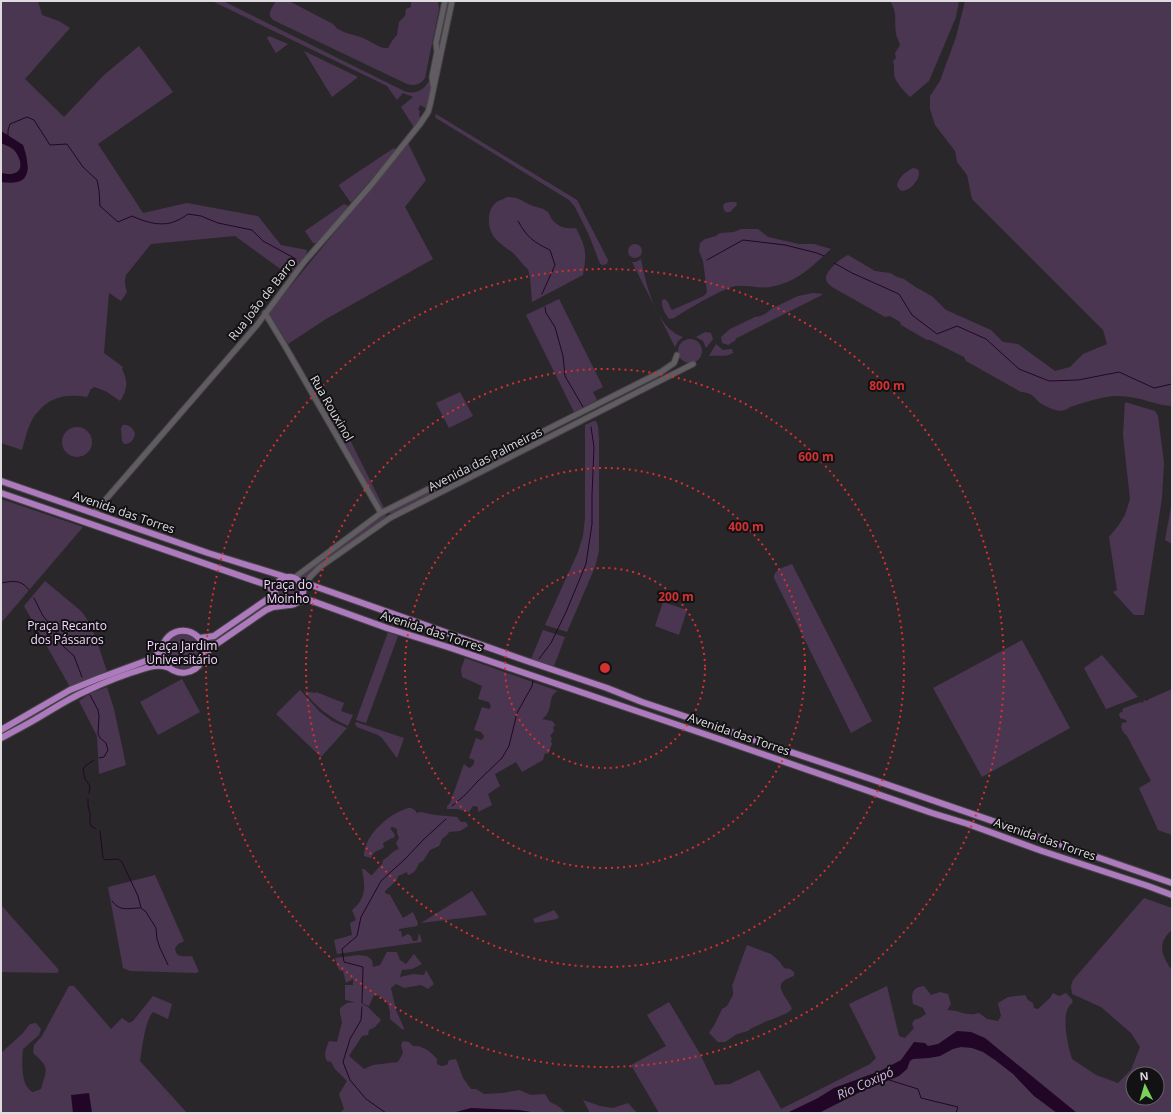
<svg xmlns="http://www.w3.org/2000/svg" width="1173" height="1114" font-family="'Open Sans',sans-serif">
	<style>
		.green { fill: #4b3651; fill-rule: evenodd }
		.water { fill: #210628 }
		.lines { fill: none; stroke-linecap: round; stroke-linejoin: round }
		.stream { stroke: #210628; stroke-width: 1 }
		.minor-casing { stroke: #484549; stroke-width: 7 }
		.major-casing { stroke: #484549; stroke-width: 8 }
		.minor { stroke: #605c61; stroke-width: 5 }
		.major { stroke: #ad7bbd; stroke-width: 6 }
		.ring { fill: none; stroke: #d63131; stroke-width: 2; stroke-dasharray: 2 4 }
		.labels { text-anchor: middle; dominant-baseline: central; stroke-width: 4; stroke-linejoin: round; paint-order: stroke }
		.street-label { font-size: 12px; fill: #dedcdf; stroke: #121113 }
		.park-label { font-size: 12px; fill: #f5d8fe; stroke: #121113 }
		.water-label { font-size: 13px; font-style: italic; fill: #ddadec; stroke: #121113 }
		.centre { fill: #d63131; stroke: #121113; stroke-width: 2 }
		.ring-label { font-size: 12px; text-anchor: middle; font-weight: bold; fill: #d63131; stroke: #121113; stroke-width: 4; stroke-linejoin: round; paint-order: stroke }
	</style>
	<rect width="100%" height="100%" fill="#2a272b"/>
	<g class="green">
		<path d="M1 1H38L42 15 59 21 70 28 25 79 64 117 104 75 139 46 173 92 98 144 143 213 187 203 258 216 281 245 307 250 306 257 290 276 235 236 151 244 126 275C124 281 125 286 127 292L121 301 109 293 104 353 123 367 122 369C128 381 128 389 120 401L107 392 95 387 91 389 87 397C68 394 50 396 37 413 35 415 33 417 32 420 27 429 25 440 22 450L1 443V182H16L22 180 28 169 26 154 23 145 1 131Z"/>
		<path d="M212 1H223L404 91C415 95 423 91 429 81L431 83 432 86 428 109 420 105 418 110 420 111 419 116 423 118 415 129 401 107 413 97 403 93 397 100 387 86Z"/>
		<path d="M276 1H289L333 24C335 26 337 29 340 30 348 35 359 35 367 40 374 43 380 49 388 48L392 41 397 35 399 22 405 16 406 9 411 7V1H438L439 9 425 78C420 85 415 86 407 84L273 20C266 14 272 8 276 1Z"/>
		<path d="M890 1H959L956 17 929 81 910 97C905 92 898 85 895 78 893 72 895 67 893 61L896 58 895 53 900 45C899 41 896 37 896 33 894 19 898 14 890 1Z"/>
		<path d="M965 1H1172V406C1156 405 1145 399 1130 397 1109 393 1089 401 1070 407 1061 415 1049 408 1040 403 1037 401 1036 398 1033 396 1029 393 1025 392 1021 392L966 361 964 357 930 340H927L901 325 900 322 890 316 885 317 832 287C829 284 826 282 826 279 825 271 841 258 848 255L875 271 890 273 897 277 904 279 914 286 933 297 946 310 991 330 1003 342 1018 344 1055 371 1070 367 1083 354 1107 344 1103 330 972 199 967 175 957 162 955 151 935 125 930 109V96L940 81 956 37Z"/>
		<polygon points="269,36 288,44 276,53 267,38"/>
		<polygon points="304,51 358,77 332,97"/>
		<polygon points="436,114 577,200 608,260 607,264 603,265 600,264 589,235 575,207 569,200 436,118 435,116"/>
		<path d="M1 143C5 145 9 146 13 149 18 154 25 167 17 172 13 175 6 174 1 173Z"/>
		<polygon points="408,143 426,180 405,207 433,259 326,319 288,344 270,315 269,312 271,310"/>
		<polygon points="394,148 396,150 351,203 339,186 340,184"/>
		<path d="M913 168 917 169 919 171C920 180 910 191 901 191L897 186C898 178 905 172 913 168Z"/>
		<path d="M507 197C521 197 522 202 533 206 539 208 543 208 548 212 549 214 550 216 551 218 558 227 564 229 576 228 586 248 587 252 583 275L532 302 530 277 528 269C522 265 519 258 513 253 507 248 499 244 494 237 487 227 486 209 498 201 501 200 504 199 507 197Z"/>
		<polygon points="730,202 736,202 737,205 730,212 726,212 724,210 723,206 725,203"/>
		<polygon points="344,204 348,206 348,208 319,243 313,243 305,231"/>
		<path d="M741 229H758L768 237 799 244H814L831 249C811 267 798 282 770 287 759 289 748 285 736 286 723 288 686 310 674 318L669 319C665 314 661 306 662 300L665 299 668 302 670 307 672 310 704 296 707 292 703 261 699 251 700 243 705 239 716 236 720 233 734 232Z"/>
		<circle cx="635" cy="251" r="7"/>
		<path d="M641 259C645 281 654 317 672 331 675 334 680 336 683 337L678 341 675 347 632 262H636Z"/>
		<path d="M813 293 823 294 822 295 735 339 736 340 728 345 722 343 721 337 730 329 755 317C761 317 768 313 771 309L798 296Z"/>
		<polygon points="559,299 603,387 593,392 597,400 574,412 526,315"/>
		<polygon points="705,332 711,333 713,339 706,348 703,341 696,337"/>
		<circle cx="690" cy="351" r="12"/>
		<path d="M716 344 723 350 732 349 733 353C725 358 718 354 709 356Z"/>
		<polygon points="460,392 473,416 449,428 436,403"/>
		<polygon points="1125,402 1155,411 1158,416 1164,463 1162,498 1144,615 1134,615 1113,592 1117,590 1109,537 1118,526 1125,515 1130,499 1123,435"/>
		<polygon points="337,414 384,508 384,509 382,509 330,418"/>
		<polygon points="594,421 596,421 598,426 599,440 599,551 595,567 567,632 545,625 578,552 583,536 585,517 585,425"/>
		<path d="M123 425C128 424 134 429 135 434 134 439 130 445 124 444L122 441 121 428Z"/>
		<circle cx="77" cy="442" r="15"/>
		<polygon points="453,479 455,480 455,482 451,485 392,514 388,512 394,508"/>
		<polygon points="1,499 83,527 1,623"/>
		<polygon points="1172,501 1172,544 1165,540"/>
		<polygon points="384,515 387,516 316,568 306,581 297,579"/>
		<path d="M792 564 872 721 851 733 774 578C774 569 785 567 792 564Z"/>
		<circle cx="288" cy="591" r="12"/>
		<path d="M45 581 81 611C94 626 100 652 107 671L70 687 24 606Z"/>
		<polygon points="268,602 272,607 261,610 257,612 208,649 206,641 224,634"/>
		<polygon points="663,602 687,610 679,635 655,626"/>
		<polygon points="543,630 565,637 554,666 531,659"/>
		<polygon points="388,632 398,636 366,723 356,720"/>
		<path d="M179 633 192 635 197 639 200 645 202 651 199 663 189 670 176 671 166 663C164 644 161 642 179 633Z"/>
		<polygon points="1022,640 1070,728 982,777 933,688"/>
		<polygon points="1102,655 1138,697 1106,709 1084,668"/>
		<path d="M465 658 558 691C546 696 555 711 542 719L552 721 554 723 555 726 553 727 554 731 550 736 552 738 551 741 552 744 548 754 545 753 543 760 522 772 516 762 495 774 500 786 488 794 492 805 478 812V807L475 806H473L469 812 457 809H447V806L450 803 464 764 469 768C472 767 475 764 474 760L469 758 476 738 481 740 483 739 484 736 481 732 474 730 482 707 489 709 491 707 489 702 478 699 482 686 462 677 461 669Z"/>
		<polygon points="182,679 200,712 158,735 140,702"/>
		<polygon points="107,687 114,709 126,765 99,774 97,736 79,701 91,693"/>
		<path d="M1172 689V835L1158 830 1139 788 1151 781 1127 736C1123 732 1120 729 1122 723L1127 722 1126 720 1120 718 1119 714 1121 712H1123L1122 710 1124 708 1141 702 1143 703 1144 700 1147 701 1149 699Z"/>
		<polygon points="300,690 320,712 332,721 347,728 321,757 276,714"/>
		<path d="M304 691 315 693 316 692 344 703 341 711 353 715 348 726C330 718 315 706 304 691Z"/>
		<polygon points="356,722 404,738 397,758 382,738 378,735 357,727 355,724"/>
		<path d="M408 808H411L416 811V813L421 812 435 815 447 816 457 817 461 822H466L468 826 460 831 449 832 447 835 442 839 439 846 430 850 423 861 419 863C417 869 414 873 408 875L407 872 398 876 397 880 385 891V893L390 895 403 918 413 912 418 923 417 926 399 929V931H401L402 937 408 934 411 936 412 939 413 941H417L419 934 420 935 422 941 421 942 337 954 334 940 352 935 350 923 356 920 352 910C367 898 365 886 362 869H364L371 875H372L382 864 383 860C389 857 393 850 399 849L396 843 399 838 397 833V829L393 827 390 828 395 835 394 838H392L383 843 384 847C379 852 374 849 371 858L364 856C364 839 380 823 393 815 397 812 403 810 408 808Z"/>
		<path d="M155 875 184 941 178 944 175 948C176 959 184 956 192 956L199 972 196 973 130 971 123 968 108 887Z"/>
		<polygon points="472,891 487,915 421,923"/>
		<path d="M1144 898 1172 908V930C1157 943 1161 954 1171 969L1172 970V1113H659L631 1065 666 1046 647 1015 669 1002 699 1052 715 1085 730 1084 759 1070 781 1109 870 1064 876 1058 849 1004 887 986 899 1036 905 1038 914 1028 912 1024 914 1020 920 1018 926 1014 923 1008 913 1004C911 994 912 987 924 986L931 995 940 992 948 994 951 1004 947 1010C960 1010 965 1017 979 1013L987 1019 998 1021 1001 1016 998 1003 1008 997 1025 995 1028 1000 1033 1003 1034 1008 1038 1009 1050 998 1053 993 1059 996 1066 993 1071 998 1073 1002C1070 1005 1068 1007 1067 1010 1063 1024 1068 1046 1072 1059L1096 1075 1118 1083 1131 1070 1140 1047 1131 1033 1101 1007 1072 994 1071 986 1073 980ZM1133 1074H1157V1098H1133Z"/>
		<polygon points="1,905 59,970 57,973 1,972"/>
		<polygon points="554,910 559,917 557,919 535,923 533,919"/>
		<path d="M747 945 771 954 779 961 784 968 790 969 794 972V976C791 977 788 978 785 980 773 987 790 1001 792 1009L787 1013 773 1019 767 1021 752 1028 748 1031 737 1034 725 1042H718L709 1033 715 1024 722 1009 727 1006 733 995V990L732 986Z"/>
		<path d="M387 952H397L400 960 406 964 414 954 422 964 412 969 402 970 400 977 413 974 424 975 426 970 434 984 428 989 421 985 404 988 396 984 391 988 396 1010 404 1028 403 1030 390 1019V1012L388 1004 380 996 374 995 369 1006 361 1003 364 1005 368 1007 381 1020 375 1027 369 1030 368 1035 362 1036 349 1056 364 1069 373 1065 398 1062 403 1053 401 1045 403 1041 409 1042 413 1046C423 1045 431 1052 437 1059V1064L441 1066 447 1065 449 1060 456 1059 463 1078 471 1089H476L484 1094 503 1093 519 1090 531 1095 545 1094 550 1102 558 1106 566 1113H340L344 1109 339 1094 347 1081 335 1069 331 1062 327 1061C323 1054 326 1049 329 1041L337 1042 342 1022 340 1013V1008L347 1003 355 1002 345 1000V985H353V979L346 983 343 971 339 970 335 958 358 955 367 956 372 960 373 967 380 965Z"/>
		<path d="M69 986H74L111 1029 122 1018 129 1023 133 1021 153 996 172 1004 168 1019 153 1012C145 1020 142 1049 140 1061L187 1113H1V1053L22 1034 30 1024 36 1023 41 1029 39 1035 23 1049C22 1058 21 1081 28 1088 29 1090 31 1091 33 1092L41 1089C47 1068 50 1068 33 1053L34 1045 42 1036Z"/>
		<polygon points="583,1100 600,1106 613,1108 628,1103 637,1113 590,1113"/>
	</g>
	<g class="water">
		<path d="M1 131 23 145C30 168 33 187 1 182V173C6 174 13 175 17 172 25 167 18 153 13 149 9 146 5 145 1 143Z"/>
		<polygon points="957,1031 971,1032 985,1038 1077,1113 1057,1113 1034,1096 1013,1074 995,1060 983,1052 972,1048 961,1047 953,1049 940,1056 929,1058 913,1059 910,1061 907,1069 899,1076 862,1091 819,1113 787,1113 818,1098 834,1088 880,1071 901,1060 914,1042 925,1043 928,1046 938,1044"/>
		<polygon points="89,1093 92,1113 73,1113 71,1095"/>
		<polygon points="471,1108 519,1110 537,1113 452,1113"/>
	</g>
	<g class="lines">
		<g class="stream">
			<path d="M8 137V130L10 124 27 117 34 120 50 145 67 144 83 167 97 180 99 190 100 206 118 222 132 216C145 222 163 228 178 220 181 219 185 216 188 214L201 216 218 223 252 230 263 241 296 259"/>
			<path d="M518 221C527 237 533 242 550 250L555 265 542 294"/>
			<polyline points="707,260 743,240 785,245 817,253 824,256"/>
			<polyline points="834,263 852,273 899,294 912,315 937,334 957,326 986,339 1019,369 1049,381 1078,380 1119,372 1154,388 1172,384"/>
			<polyline points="545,307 546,313 555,327 563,356 565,376 583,407"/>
			<path d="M1 583C13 581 21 579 29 590"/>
			<polyline points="34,598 43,616 55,630 63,646 74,656 82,677"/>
			<polyline points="539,659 551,643 566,612 586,564 592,524 592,495 594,447 591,427"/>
			<polyline points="90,695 98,710 99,716 98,734 100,738 106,743 108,750 104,757 99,758"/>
			<polyline points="89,793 90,786 85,779 83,769 85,766 94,760"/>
			<polyline points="88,799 88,806 90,813 90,824 91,826 96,829"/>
			<polyline points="452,806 465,795 478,781 502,758 509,746 517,713 532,686 533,681"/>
			<polyline points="100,831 103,858 105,860 118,859 122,862 138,896 141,908 146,912 156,928 157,939 160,948 168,965"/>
			<path d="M112 901C120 912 128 908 140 908"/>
			<polyline points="362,1003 363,967 344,962 342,949 357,936 361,917 381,881 405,859 424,839 446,819"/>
			<polyline points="362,1007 361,1020 350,1039 343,1062 350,1080 366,1099 386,1113"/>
			<polyline points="889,1080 918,1089 921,1098 958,1107 956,1113"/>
		</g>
		<g class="minor-casing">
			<g id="minor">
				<polyline points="433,85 432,77 437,52 436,43 445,1"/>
				<polyline points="265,313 285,346 381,513"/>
				<polyline points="94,513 257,325 304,262 372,184 420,124 428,112 430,105 452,1"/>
				<polyline points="294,578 381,513 661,372 674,363 677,355"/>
				<polyline points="303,593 310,577 320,567 390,518 693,364"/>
			</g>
		</g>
		<g class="major-casing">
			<g id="major">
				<polyline points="1,481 208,553 286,577"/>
				<polyline points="1,493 264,584 268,586 275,592"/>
				<circle cx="289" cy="591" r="14"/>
				<polyline points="299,582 314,586 527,661 607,688 642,702 874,780 1172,883"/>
				<polyline points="297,602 309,600 315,602 387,628 451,648 719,739 932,813 968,824 1042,851 1148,886 1172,895"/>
				<polyline points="199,638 208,637 214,636 275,594"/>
				<polyline points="203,658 209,650 215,645 266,610 273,607 289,605"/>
				<polyline points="1,730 70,690 97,679 151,659 159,653 162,648"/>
				<path d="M1 738C14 731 28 724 41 716 56 707 70 698 86 691 105 682 126 674 146 668 152 666 160 665 167 667 170 668 172 670 175 671 181 674 189 673 195 669 205 662 207 646 198 637 179 619 149 643 169 667"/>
			</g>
		</g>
		<use href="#minor" class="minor"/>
		<use href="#major" class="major"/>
	</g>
	<g class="ring">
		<circle cx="605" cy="668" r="100"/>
		<circle cx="605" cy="668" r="200"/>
		<circle cx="605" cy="668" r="299"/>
		<circle cx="605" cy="668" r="399"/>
	</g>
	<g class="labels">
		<g class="street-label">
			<text transform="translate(262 299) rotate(-52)">Rua João de Barro</text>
			<text transform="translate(332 408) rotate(60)">Rua Rouxinol</text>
			<text transform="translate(485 459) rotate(-27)">Avenida das Palmeiras</text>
			<text transform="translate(124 512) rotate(19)">Avenida das Torres</text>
			<text transform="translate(432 631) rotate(18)">Avenida das Torres</text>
			<text transform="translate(739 734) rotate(19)">Avenida das Torres</text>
			<text transform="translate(1045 839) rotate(19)">Avenida das Torres</text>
		</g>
		<g class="park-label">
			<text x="288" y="584">Praça do<tspan x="288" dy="14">Moinho</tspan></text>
			<text x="67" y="625">Praça Recanto<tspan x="67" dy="14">dos Pássaros</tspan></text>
			<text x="182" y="645">Praça Jardim<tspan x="182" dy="14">Universitário</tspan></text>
		</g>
		<g class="water-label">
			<text transform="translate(865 1083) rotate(-24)">Rio Coxipó</text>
		</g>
	</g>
	<circle cx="605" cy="668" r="6" class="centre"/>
	<g class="ring-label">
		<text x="887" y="390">800 m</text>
		<text x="816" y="461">600 m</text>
		<text x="746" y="531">400 m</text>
		<text x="676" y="601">200 m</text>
	</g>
	<rect width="1173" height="1114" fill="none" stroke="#dedcdf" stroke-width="4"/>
	<g transform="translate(1145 1086) rotate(355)"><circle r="19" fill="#121113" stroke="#646265"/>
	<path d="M0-3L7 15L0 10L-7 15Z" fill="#78d158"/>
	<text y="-6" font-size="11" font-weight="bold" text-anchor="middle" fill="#dedcdf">N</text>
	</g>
</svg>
